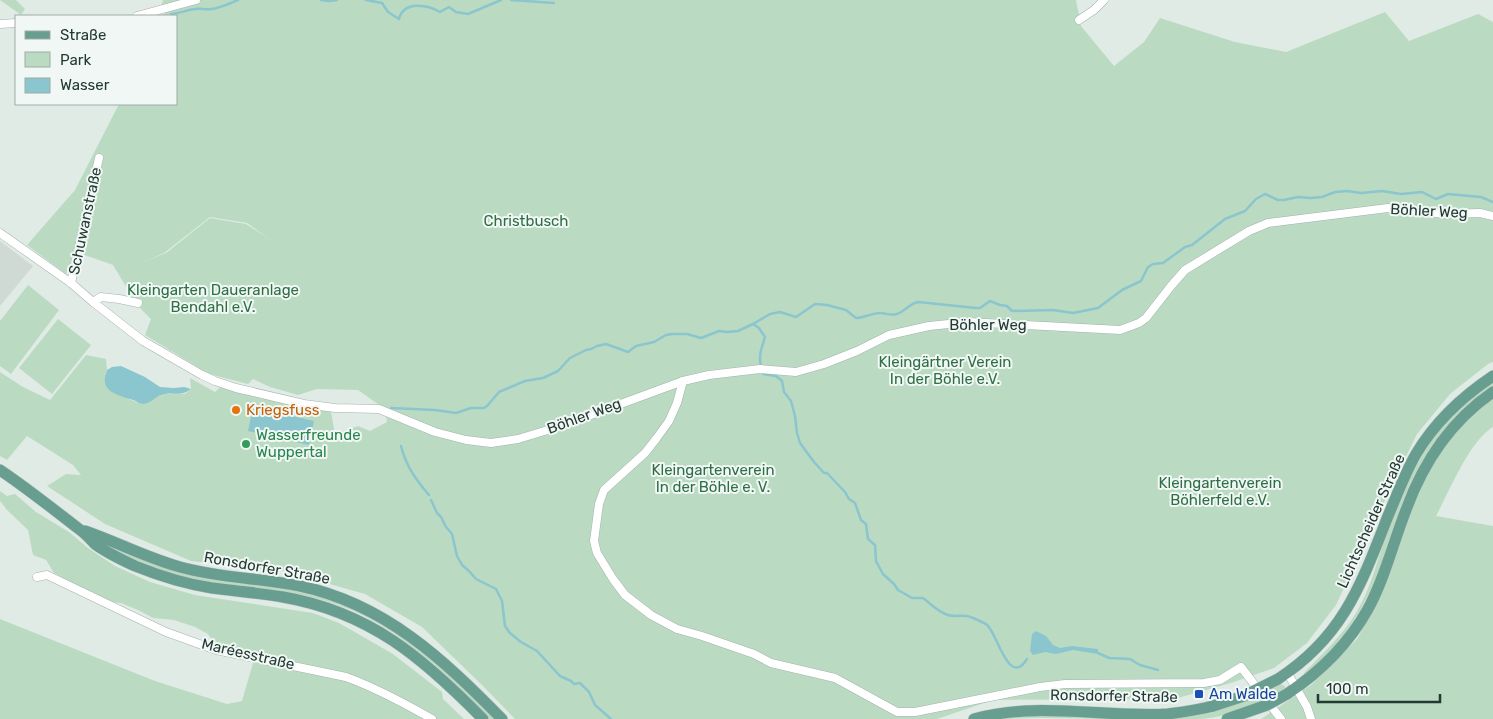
<svg xmlns="http://www.w3.org/2000/svg" width="1493" height="719" font-family="Rubik,sans-serif">
	<style>
		.built { fill: #cfdad5 }
		.green { fill: #badbc2; fill-rule: evenodd }
		.water { fill: #8bc5ce }
		.lines { fill: none; stroke-linecap: round; stroke-linejoin: round }
		.stream { stroke: #8bc5ce; stroke-width: 2.5 }
		.street-casing { stroke: #a4b2ad; stroke-width: 9 }
		.primary-casing { stroke: #c1c8c6; stroke-width: 12 }
		.street { stroke: #fff; stroke-width: 8 }
		.primary { stroke: #679e8f; stroke-width: 11 }
		.primary-bridge-casing { stroke: #c1c8c6; stroke-width: 12; stroke-linecap: butt }
		.primary-bridge { stroke: #679e8f; stroke-width: 11 }
		.food-dot { fill: #e8710a; stroke: #f1f7f4; stroke-width: 2 }
		.leisure-dot { fill: #2e9e5b; stroke: #f1f7f4; stroke-width: 2 }
		.transit-dot { fill: #1a4fb4; stroke: #f1f7f4; stroke-width: 2 }
		.labels { text-anchor: middle; dominant-baseline: central; stroke-width: 4; stroke-linejoin: round; paint-order: stroke }
		.street-label { font-size: 15px; fill: #223a33; stroke: #f1f7f4 }
		.park-label { font-size: 15px; fill: #2e6f46; stroke: #f1f7f4 }
		.food-label { font-size: 15px; fill: #c56008; stroke: #f1f7f4; text-anchor: start }
		.leisure-label { font-size: 15px; fill: #27864d; stroke: #f1f7f4; text-anchor: start }
		.transit-label { font-size: 15px; fill: #164399; stroke: #f1f7f4; text-anchor: start }
	</style>
	<rect width="100%" height="100%" fill="#e1ebe6"/>
	<polygon class="built" points="0,241 33,266 0,306"/>
	<g class="green">
		<polygon points="0,0 16,0 25,9 21,15"/>
		<path d="M163 0H1076L1081 26 1114 66 1144 42 1160 18 1235 42 1286 52 1385 12 1409 41 1478 14 1493 22V362L1488 364 1450 394 1417 434 1392 485 1336 605 1307 643 1274 668 1231 683 1174 699 993 700 937 719H515L484 687 422 627 365 594 283 571 191 561 105 524 47 486 66 474 81 475 73 465 27 436 7 460 0 456V372L23 387 50 400 86 355 106 359 107 370 105 374 129 399 139 403 165 394H185L191 389 190 378 215 392 222 385 331 412 335 434 358 426 370 431 387 422 385 409 358 390 317 389 298 395 270 387 253 379 248 384 209 374 145 335 151 319 137 305 113 265 76 252 74 262 66 274 27 245 75 190 119 104H176V16H163L165 13 160 10ZM210 217 247 223 271 240 246 224 210 218 166 253 146 261 164 253Z"/>
		<polygon points="28,285 59,310 11,374 0,366 0,321"/>
		<polygon points="58,319 91,345 52,394 19,368"/>
		<path d="M1493 381V386C1459 409 1432 440 1414 477 1398 508 1391 541 1378 573 1363 611 1338 650 1305 674L1304 673C1322 654 1342 636 1356 613 1371 588 1377 561 1386 535 1404 486 1426 437 1466 402 1474 395 1484 388 1493 381Z"/>
		<path d="M1493 398V427C1470 440 1449 492 1436 516L1493 526V719H1261L1311 685 1357 639 1378 601 1402 531 1430 468 1460 426 1482 406Z"/>
		<polygon points="0,491 7,496 15,494 36,512 69,532 88,548 115,566 150,582 195,595 313,613 339,623 393,654 442,692 443,699 464,719 0,719 0,619 155,681 227,704 242,701 255,656 214,643 208,634 195,627 174,620 153,618 138,610 121,603 107,602 54,573 46,560 33,555 28,530 7,510 0,501"/>
		<path d="M108 545 292 590 326 599 354 609 399 634 446 671 495 719H490C444 671 392 620 326 601 285 589 244 589 203 581 179 576 156 569 134 559 125 555 114 552 108 545Z"/>
		<path d="M1280 684 1285 686V689C1260 703 1232 716 1202 719 1189 719 1176 719 1163 719Z"/>
		<polygon points="1036,715 1128,719 1040,718 998,719"/>
	</g>
	<g class="water">
		<path d="M121 366 145 377 160 387 174 388 184 387 191 389C180 397 176 392 165 394 157 395 151 403 144 404 139 404 137 401 133 400 118 395 98 392 107 370L112 367Z"/>
		<polygon points="253,407 314,421 309,445 248,431"/>
		<polygon points="1036,631 1046,636 1053,645 1060,648 1072,646 1098,649 1098,654 1073,650 1056,654 1045,652 1033,655 1030,651 1032,634"/>
	</g>
	<g class="lines">
		<g class="stream">
			<polyline points="321,0 329,1 337,0"/>
			<path d="M366 0 382 3 388 12 399 19C404 0 428 5 440 12L449 7 456 12 468 14 501 0"/>
			<polyline points="511,0 554,3"/>
			<path d="M171 14C180 13 187 10 195 9 200 8 206 10 211 9 217 9 231 3 238 0"/>
			<path d="M753 324 759 328 765 337C762 347 758 356 761 366"/>
			<path d="M763 374 776 376 782 381 784 392 791 401 795 416 797 433 800 443 814 462 824 473H827L845 492 849 499 855 503 861 520 866 524 868 539 875 545 876 561 883 574 894 584 898 590 912 598H923C931 604 938 612 948 615 954 617 961 615 967 616 971 617 986 623 988 626 997 634 1009 688 1027 659"/>
			<path d="M391 408 435 410 456 413 471 408H484L487 406 499 392 525 381 543 378 558 371 570 358 586 350 591 349 597 346 606 344 628 352 636 346 654 342 666 335 672 334H687L701 338 719 331 727 332 738 331 753 324 770 314 780 312 796 317 815 304 827 305 846 310 856 318C864 318 872 313 880 313 886 313 891 316 897 314 905 311 909 304 918 302L976 308H980L990 301 1000 305 1007 306 1012 311 1053 310 1073 313 1098 308 1122 290 1141 281 1148 267 1153 264 1163 263 1185 247 1192 245 1225 219 1245 211 1256 199 1265 194 1278 200H1284L1298 197 1310 198 1322 197 1335 192 1347 191 1361 193 1382 191 1401 194 1422 192 1436 199 1448 194 1481 197 1493 202"/>
			<path d="M401 446C406 466 416 480 429 495"/>
			<polyline points="431,500 437,513 441,517 446,527 452,534 457,556 462,565 469,571 476,579 496,589 502,601 505,626 510,633 521,642 537,651 560,676 571,681 574,684 580,683 589,692 595,705 611,719"/>
			<polyline points="1098,653 1109,658 1130,659 1140,665 1158,670"/>
		</g>
		<g class="street-casing">
			<g id="street">
				<polyline points="137,16 196,0"/>
				<polyline points="1079,20 1094,10 1104,0"/>
				<polyline points="0,24 16,23"/>
				<polyline points="0,233 71,283 93,302 143,341 202,375 215,381 236,388 304,404 335,408 379,409 435,432 466,440 491,443 518,439 561,426 683,381 709,375 760,369 796,372 824,364 857,351 889,335 929,326 968,322 1120,330 1139,323 1146,318 1171,286 1185,270 1249,231 1268,223 1388,208 1446,214 1480,213 1493,216"/>
				<polyline points="71,283 99,158"/>
				<polyline points="93,302 101,297 119,299 138,303"/>
				<polyline points="683,381 677,403 669,421 656,439 645,453 604,490 599,504 594,541 597,553 613,579 625,595 651,615 677,629 702,636 754,654 771,663 835,678 897,712 915,712 1040,687 1065,684 1204,683 1220,680 1241,667 1281,719"/>
				<path d="M37 577 47 575 166 632 216 650 346 677C376 688 404 703 432 719"/>
				<polyline points="1287,672 1307,707 1311,719"/>
			</g>
		</g>
		<g class="primary-casing">
			<g id="primary">
				<path d="M0 470C27 488 53 509 79 529 85 533 90 539 95 544 107 553 122 560 135 566 160 576 185 584 212 588 235 591 260 593 283 597 370 612 423 658 483 719"/>
				<path d="M85 531C117 542 147 558 180 567 219 578 260 578 300 586 385 604 443 659 502 719"/>
				<path d="M1278 679C1343 637 1361 585 1388 516 1397 495 1405 473 1416 454 1435 422 1463 396 1493 376"/>
				<path d="M1287 694C1320 672 1348 645 1368 609 1385 578 1393 543 1406 510 1423 463 1451 421 1493 392"/>
				<path d="M974 719C1038 701 1103 718 1168 714 1183 712 1198 710 1213 706"/>
			</g>
		</g>
		<use href="#street" class="street"/>
		<use href="#primary" class="primary"/>
		<g class="primary-bridge-casing">
			<g id="primary-bridge">
				<polyline points="1213,706 1244,696 1278,679"/>
				<polyline points="1227,719 1267,705 1287,694"/>
			</g>
		</g>
		<use href="#primary-bridge" class="primary-bridge"/>
	</g>
	<circle class="food-dot" cx="236" cy="410" r="5"/>
	<circle class="leisure-dot" cx="246" cy="444" r="5"/>
	<rect class="transit-dot" x="1194" y="689" width="10" height="10" rx="2.5"/>
	<g class="labels">
		<g class="street-label">
			<text transform="translate(1429 211) rotate(3)">Böhler Weg</text>
			<text transform="translate(85 221) rotate(-78)">Schuwanstraße</text>
			<text x="988" y="325">Böhler Weg</text>
			<text transform="translate(584 416) rotate(-20)">Böhler Weg</text>
			<text transform="translate(1371 521) rotate(-66)">Lichtscheider Straße</text>
			<text transform="translate(267 568) rotate(10)">Ronsdorfer Straße</text>
			<text transform="translate(248 654) rotate(13)">Maréesstraße</text>
			<text transform="translate(1114 696) rotate(1)">Ronsdorfer Straße</text>
		</g>
		<g class="park-label">
			<text x="526" y="221">Christbusch</text>
			<text x="213" y="290">Kleingarten Daueranlage<tspan x="213" dy="17">Bendahl e.V.</tspan></text>
			<text x="945" y="362">Kleingärtner Verein<tspan x="945" dy="17">In der Böhle e.V.</tspan></text>
			<text x="713" y="470">Kleingartenverein<tspan x="713" dy="17">In der Böhle e. V.</tspan></text>
			<text x="1220" y="483">Kleingartenverein<tspan x="1220" dy="17">Böhlerfeld e.V.</tspan></text>
		</g>
		<g class="food-label">
			<text x="246" y="410">Kriegsfuss</text>
		</g>
		<g class="leisure-label">
			<text x="256" y="435">Wasserfreunde<tspan x="256" dy="17">Wuppertal</tspan></text>
		</g>
		<g class="transit-label">
			<text x="1209" y="694">Am Walde</text>
		</g>
	</g>
	<rect x="15" y="15" width="162" height="90" fill="#f1f7f4" stroke="#9eaba7"/>
	<rect x="25" y="31" width="25" height="8" fill="#679e8f" stroke="#9eaba7"/>
	<text x="60" y="40" font-size="15" fill="#223a33">Straße</text>
	<rect x="25" y="52" width="25" height="15" fill="#badbc2" stroke="#9eaba7"/>
	<text x="60" y="65" font-size="15" fill="#223a33">Park</text>
	<rect x="25" y="78" width="25" height="15" fill="#8bc5ce" stroke="#9eaba7"/>
	<text x="60" y="90" font-size="15" fill="#223a33">Wasser</text>
	<path d="M1318 694v8h122v-8" fill="none" stroke="#223a33" stroke-width="2.5"/>
	<text x="1326" y="694" font-size="15" fill="#223a33" stroke="#f1f7f4" stroke-width="4" paint-order="stroke">100 m</text>
</svg>
